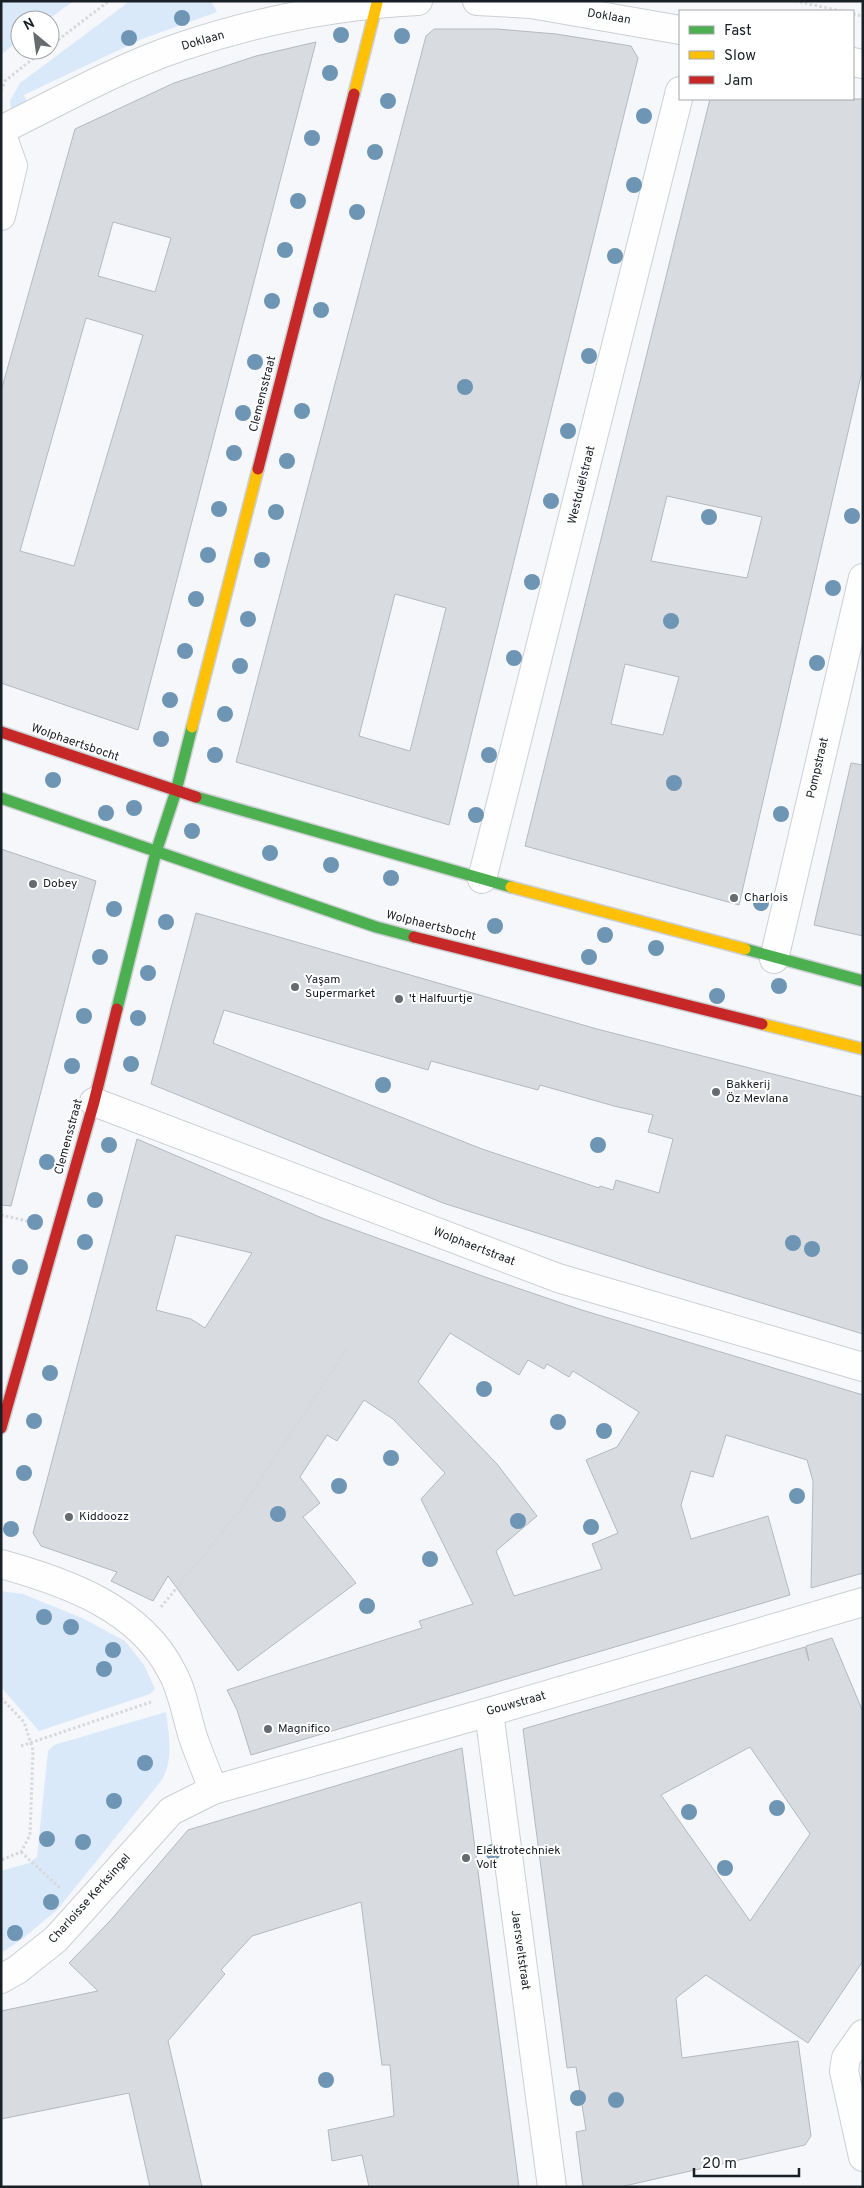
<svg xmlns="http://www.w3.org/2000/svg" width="864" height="2188" font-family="Overpass,sans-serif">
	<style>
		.green { fill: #dae9f9 }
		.building { fill: #d8dce1; stroke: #b5b9be; fill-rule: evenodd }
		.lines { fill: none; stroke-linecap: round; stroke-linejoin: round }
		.street-casing { stroke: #cccfd4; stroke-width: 30 }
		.fast-casing { stroke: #cccfd4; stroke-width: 14 }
		.slow-casing { stroke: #cccfd4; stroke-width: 14 }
		.jam-casing { stroke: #cccfd4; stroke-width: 14 }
		.path { stroke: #d6d8d9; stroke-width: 3; stroke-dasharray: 2.5 2.5; stroke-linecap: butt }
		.street { stroke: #fefefe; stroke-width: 28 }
		.fast { stroke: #4caf50; stroke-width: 11 }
		.slow { stroke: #ffc107; stroke-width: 11 }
		.jam { stroke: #c62828; stroke-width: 11 }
		.tree { fill: #6e95b4 }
		.poi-dot { fill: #666b70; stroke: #fff; stroke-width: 2 }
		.labels { text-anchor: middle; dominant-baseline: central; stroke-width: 4; stroke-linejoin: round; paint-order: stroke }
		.street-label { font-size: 12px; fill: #191f26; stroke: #fff }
		.poi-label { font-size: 12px; fill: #191f26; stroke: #fff; text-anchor: start }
	</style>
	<rect width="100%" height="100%" fill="#f5f7fa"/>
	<g class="green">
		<polygon points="1,1 74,1 47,20 20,20 20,39 1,55"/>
		<polygon points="130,1 211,1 217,12 142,39 24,95 29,106 11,110 10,101 20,83"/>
		<polygon points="1,1591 23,1594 82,1618 125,1641 144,1665 155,1689 150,1694 39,1731 1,1687"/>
		<path d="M166 1712C169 1735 174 1761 161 1781L57 1910 21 1940 1 1953V1871L29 1863 37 1857 48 1751 54 1745Z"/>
	</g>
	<g class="building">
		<path d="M434 29H497L556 34 631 46 638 58 449 825 236 762 426 36ZM395 594 446 608 410 751 359 736Z"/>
		<path d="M316 42 138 730 1 683V391L75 129 174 83 256 56ZM113 222 171 238 155 292 98 276ZM86 318 143 335 74 566 20 551Z"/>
		<path d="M710 99H863V367L739 905 525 846ZM667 496 762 517 747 578 651 561ZM625 664 679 677 663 735 611 724Z"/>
		<polygon points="851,763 863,765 863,936 814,925"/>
		<polygon points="1,849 96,881 11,1206 1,1205"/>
		<path d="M196 913 597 1029 863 1097V1334L656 1271 443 1203 151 1084ZM224 1010 428 1070 431 1061 538 1090 540 1085 614 1106 653 1115 648 1132 673 1139 659 1193 616 1180 613 1190 600 1186 599 1188 482 1149 213 1043Z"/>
		<path d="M137 1139 322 1218 485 1277 582 1310 863 1395V1573L811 1588 813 1481 807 1460 726 1435 713 1477 691 1471 681 1505 691 1539 768 1516 790 1595 251 1755 237 1710 227 1690 422 1628 419 1621 473 1604 421 1499 445 1473 393 1419 364 1400 337 1441 327 1435 300 1477 320 1503 303 1517 356 1583 238 1671 168 1576 153 1601 111 1581 117 1572 41 1546 33 1533ZM176 1235 252 1253 205 1328 191 1319 156 1310ZM450 1333 519 1375 528 1360 544 1369 547 1364 569 1377 573 1371 639 1412 617 1447 586 1460 618 1533 592 1544 602 1569 514 1596 496 1551 537 1516 497 1464 418 1382Z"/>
		<path d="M832 1638 863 1712V1961L808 2043 706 1975 676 1998 682 2058 798 2041 811 2136 805 2145 620 2187H583L576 2132 586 2130 576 2067 567 2068 523 1729 805 1647 809 1661 806 1646ZM750 1747 810 1834 750 1921 661 1795Z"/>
		<polygon points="462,1748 519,2187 369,2187 362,2155 332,2161 328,2130 394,2116 390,2065 382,2065 361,1902 252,1936 221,1970 225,1974 168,2041 202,2187 150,2187 129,2093 1,2119 1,2011 98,1991 69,1963 110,1921 188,1830"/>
	</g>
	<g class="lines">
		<g class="street-casing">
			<g id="street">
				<polyline points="477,1 531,4 680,30"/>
				<polyline points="853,62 863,64"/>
				<path d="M1 130C60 101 118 68 180 47 257 21 338 5 418 1"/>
				<polyline points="1,132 13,166 1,216"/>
				<polyline points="482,879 680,91"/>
				<polyline points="774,959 863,578"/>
				<polyline points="94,1102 558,1278 863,1367"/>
				<path d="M1 1564C66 1582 140 1608 172 1672 183 1692 186 1715 193 1737 199 1755 207 1772 213 1790"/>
				<polyline points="489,1712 552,2187"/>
				<polyline points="1,1979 17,1970 56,1939 171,1811 213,1790 489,1712 863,1602"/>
				<polyline points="863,2034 846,2058 844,2071 863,2157"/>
			</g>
		</g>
		<g class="fast-casing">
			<g id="fast">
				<polyline points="196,797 511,887"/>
				<polyline points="1,798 376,927 414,937"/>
				<polyline points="745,949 863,981"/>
				<polyline points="117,1009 156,852 176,791 192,727"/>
			</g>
		</g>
		<g class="slow-casing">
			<g id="slow">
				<polyline points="354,94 377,3"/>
				<polyline points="192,727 258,469"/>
				<polyline points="511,887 745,949"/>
				<polyline points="762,1024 863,1049"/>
			</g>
		</g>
		<g class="jam-casing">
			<g id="jam">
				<polyline points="258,469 354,94"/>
				<polyline points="1,732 196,797"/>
				<polyline points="414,937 762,1024"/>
				<polyline points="1,1428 94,1102 117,1009"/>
			</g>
		</g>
		<g class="path">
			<polyline points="795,1 841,11"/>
			<polyline points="853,14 863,16"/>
			<polyline points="50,46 109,1"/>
			<polyline points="1,91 5,81 44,50"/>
			<polyline points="1,1215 27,1221"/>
			<polyline points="161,1607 238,1513 347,1348"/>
			<polyline points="1,1698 24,1722 33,1750 30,1835 21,1852 1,1860"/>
			<polyline points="21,1746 151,1702"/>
			<polyline points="21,1852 60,1888"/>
		</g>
		<use href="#street" class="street"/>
		<use href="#fast" class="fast"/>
		<use href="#slow" class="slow"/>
		<use href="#jam" class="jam"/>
	</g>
	<g class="tree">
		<circle cx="182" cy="18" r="8"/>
		<circle cx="341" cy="35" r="8"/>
		<circle cx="402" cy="36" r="8"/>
		<circle cx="129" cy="38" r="8"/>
		<circle cx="330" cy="73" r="8"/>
		<circle cx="388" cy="101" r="8"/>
		<circle cx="644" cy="116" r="8"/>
		<circle cx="312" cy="138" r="8"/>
		<circle cx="375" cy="152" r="8"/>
		<circle cx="634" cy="185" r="8"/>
		<circle cx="298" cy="201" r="8"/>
		<circle cx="357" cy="212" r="8"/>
		<circle cx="285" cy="250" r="8"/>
		<circle cx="615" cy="256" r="8"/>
		<circle cx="272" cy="301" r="8"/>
		<circle cx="321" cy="310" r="8"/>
		<circle cx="589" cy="356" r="8"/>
		<circle cx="255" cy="362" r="8"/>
		<circle cx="465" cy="387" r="8"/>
		<circle cx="302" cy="411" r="8"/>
		<circle cx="243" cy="413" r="8"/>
		<circle cx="568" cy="431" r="8"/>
		<circle cx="234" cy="453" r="8"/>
		<circle cx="287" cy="461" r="8"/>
		<circle cx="551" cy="501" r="8"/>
		<circle cx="219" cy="509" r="8"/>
		<circle cx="276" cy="512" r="8"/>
		<circle cx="852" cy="516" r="8"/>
		<circle cx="709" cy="517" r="8"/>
		<circle cx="208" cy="555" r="8"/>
		<circle cx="262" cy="560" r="8"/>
		<circle cx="532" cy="582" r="8"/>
		<circle cx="833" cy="588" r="8"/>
		<circle cx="196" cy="599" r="8"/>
		<circle cx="248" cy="619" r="8"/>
		<circle cx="671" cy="621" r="8"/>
		<circle cx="185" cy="651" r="8"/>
		<circle cx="514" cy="658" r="8"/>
		<circle cx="817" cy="663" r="8"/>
		<circle cx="240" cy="666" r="8"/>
		<circle cx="170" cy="700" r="8"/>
		<circle cx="225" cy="714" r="8"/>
		<circle cx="161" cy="739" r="8"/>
		<circle cx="215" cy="755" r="8"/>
		<circle cx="489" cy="755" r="8"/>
		<circle cx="53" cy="780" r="8"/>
		<circle cx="674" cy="783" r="8"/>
		<circle cx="134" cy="808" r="8"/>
		<circle cx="106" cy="813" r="8"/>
		<circle cx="781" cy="814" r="8"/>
		<circle cx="476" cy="815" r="8"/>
		<circle cx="192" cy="831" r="8"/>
		<circle cx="270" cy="853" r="8"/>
		<circle cx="331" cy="865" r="8"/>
		<circle cx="391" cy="878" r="8"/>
		<circle cx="761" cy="903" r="8"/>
		<circle cx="114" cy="909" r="8"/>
		<circle cx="166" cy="922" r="8"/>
		<circle cx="495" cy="926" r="8"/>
		<circle cx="605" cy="935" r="8"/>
		<circle cx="656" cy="948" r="8"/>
		<circle cx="100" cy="957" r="8"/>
		<circle cx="589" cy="957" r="8"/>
		<circle cx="148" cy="973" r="8"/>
		<circle cx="779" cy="986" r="8"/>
		<circle cx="717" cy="996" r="8"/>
		<circle cx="84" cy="1016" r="8"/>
		<circle cx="138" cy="1018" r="8"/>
		<circle cx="131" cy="1064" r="8"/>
		<circle cx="72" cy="1066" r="8"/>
		<circle cx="383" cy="1085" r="8"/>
		<circle cx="109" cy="1145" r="8"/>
		<circle cx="598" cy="1145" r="8"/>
		<circle cx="47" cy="1162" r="8"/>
		<circle cx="95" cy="1200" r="8"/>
		<circle cx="35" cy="1222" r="8"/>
		<circle cx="85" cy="1242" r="8"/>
		<circle cx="793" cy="1243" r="8"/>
		<circle cx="812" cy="1249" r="8"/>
		<circle cx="20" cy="1267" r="8"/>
		<circle cx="50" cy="1373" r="8"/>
		<circle cx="484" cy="1389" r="8"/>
		<circle cx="34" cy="1421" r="8"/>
		<circle cx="558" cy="1422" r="8"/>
		<circle cx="604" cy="1431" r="8"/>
		<circle cx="391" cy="1458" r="8"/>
		<circle cx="24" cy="1473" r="8"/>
		<circle cx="339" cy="1486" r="8"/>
		<circle cx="797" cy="1496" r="8"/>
		<circle cx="278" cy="1514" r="8"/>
		<circle cx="518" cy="1521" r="8"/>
		<circle cx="591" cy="1527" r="8"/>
		<circle cx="11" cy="1529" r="8"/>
		<circle cx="430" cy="1559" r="8"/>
		<circle cx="367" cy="1606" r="8"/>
		<circle cx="44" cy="1617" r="8"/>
		<circle cx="71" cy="1627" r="8"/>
		<circle cx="113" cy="1650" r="8"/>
		<circle cx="104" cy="1669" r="8"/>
		<circle cx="145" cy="1763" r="8"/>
		<circle cx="114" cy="1801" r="8"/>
		<circle cx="777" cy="1808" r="8"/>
		<circle cx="689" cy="1812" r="8"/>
		<circle cx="47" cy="1839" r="8"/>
		<circle cx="83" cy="1842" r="8"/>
		<circle cx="493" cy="1852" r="8"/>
		<circle cx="725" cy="1868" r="8"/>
		<circle cx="51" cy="1902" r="8"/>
		<circle cx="15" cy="1933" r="8"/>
		<circle cx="326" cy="2080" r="8"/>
		<circle cx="578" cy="2098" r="8"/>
		<circle cx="616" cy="2100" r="8"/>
	</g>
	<g class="poi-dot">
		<circle cx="33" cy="884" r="5"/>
		<circle cx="734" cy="898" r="5"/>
		<circle cx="295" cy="987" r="5"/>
		<circle cx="399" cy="999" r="5"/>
		<circle cx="716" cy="1092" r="5"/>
		<circle cx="69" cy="1517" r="5"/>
		<circle cx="268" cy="1729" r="5"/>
		<circle cx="466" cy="1858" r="5"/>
	</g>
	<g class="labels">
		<g class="street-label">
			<text transform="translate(609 17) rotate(10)">Doklaan</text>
			<text transform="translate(203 41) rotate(-16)">Doklaan</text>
			<text transform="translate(263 394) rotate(-76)">Clemensstraat</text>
			<text transform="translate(582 485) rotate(-76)">Westduëlstraat</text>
			<text transform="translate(75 743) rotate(19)">Wolphaertsbocht</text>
			<text transform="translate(818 768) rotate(-77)">Pompstraat</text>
			<text transform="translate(431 926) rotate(14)">Wolphaertsbocht</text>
			<text transform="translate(69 1137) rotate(-75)">Clemensstraat</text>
			<text transform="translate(474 1247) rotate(21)">Wolphaertstraat</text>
			<text transform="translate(516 1704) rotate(-16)">Gouwstraat</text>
			<text transform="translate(90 1899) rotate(-48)">Charloisse Kerksingel</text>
			<text transform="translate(520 1950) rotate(82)">Jaersveltstraat</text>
		</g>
		<g class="poi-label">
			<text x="43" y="884">Dobey</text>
			<text x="744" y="898">Charlois</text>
			<text x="305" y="980">Yaşam<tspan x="305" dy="14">Supermarket</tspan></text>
			<text x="409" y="999">'t Halfuurtje</text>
			<text x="726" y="1085">Bakkerij<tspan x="726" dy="14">Öz Mevlana</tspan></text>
			<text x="79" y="1517">Kiddoozz</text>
			<text x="278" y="1729">Magnifico</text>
			<text x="476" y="1851">Elektrotechniek<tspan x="476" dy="14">Volt</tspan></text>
		</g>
	</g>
	<rect width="864" height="2188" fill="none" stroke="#191f26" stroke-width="5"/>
	<rect x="679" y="10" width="175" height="90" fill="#ffffff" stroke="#a3a5a8"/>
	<rect x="689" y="26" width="25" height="8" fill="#4caf50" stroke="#a3a5a8"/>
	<text x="724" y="35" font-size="15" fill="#191f26">Fast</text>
	<rect x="689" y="51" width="25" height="8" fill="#ffc107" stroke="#a3a5a8"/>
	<text x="724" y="60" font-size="15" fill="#191f26">Slow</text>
	<rect x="689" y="76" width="25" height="8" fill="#c62828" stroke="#a3a5a8"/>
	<text x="724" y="85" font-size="15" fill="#191f26">Jam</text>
	<g transform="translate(35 35) rotate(331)"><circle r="24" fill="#ffffff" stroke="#a3a5a8"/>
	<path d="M0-4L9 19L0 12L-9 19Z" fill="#666b70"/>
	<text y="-8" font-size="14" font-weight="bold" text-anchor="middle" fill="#191f26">N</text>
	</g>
	<path d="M694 2168v8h105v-8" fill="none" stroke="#191f26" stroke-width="2.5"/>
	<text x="702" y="2168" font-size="15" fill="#191f26" stroke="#ffffff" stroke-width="4" paint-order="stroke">20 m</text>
</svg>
